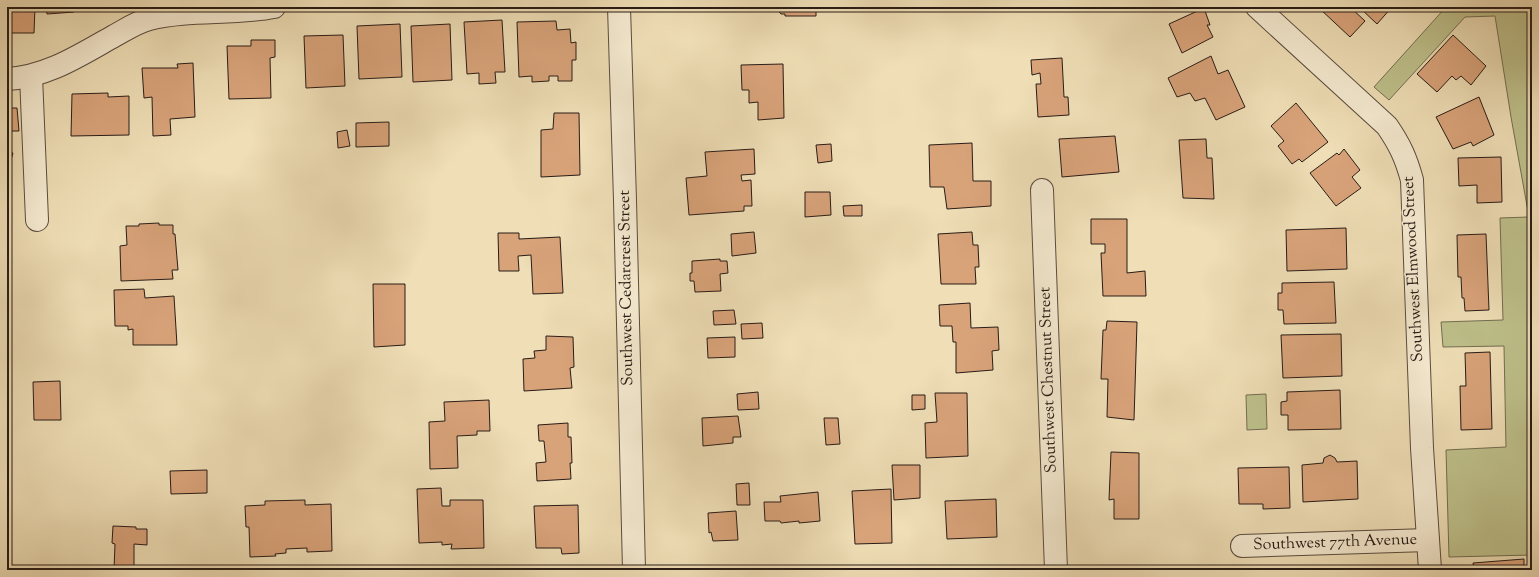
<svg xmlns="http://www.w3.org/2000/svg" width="1539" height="577" font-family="'Sorts Mill Goudy',serif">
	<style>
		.green { fill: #bec08b; stroke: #736e51 }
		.building { fill: #d9a37a; stroke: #281c17 }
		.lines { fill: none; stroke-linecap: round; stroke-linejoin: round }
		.minor-casing { stroke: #5a4c3f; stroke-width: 24 }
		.minor { stroke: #f5ead0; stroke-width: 22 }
		.labels { text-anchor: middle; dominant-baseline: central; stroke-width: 3; stroke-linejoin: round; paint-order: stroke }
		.street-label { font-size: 16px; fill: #281c17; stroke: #f5ead0 }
	</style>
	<rect width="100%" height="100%" fill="#efdeb6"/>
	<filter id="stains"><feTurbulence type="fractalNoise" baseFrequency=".005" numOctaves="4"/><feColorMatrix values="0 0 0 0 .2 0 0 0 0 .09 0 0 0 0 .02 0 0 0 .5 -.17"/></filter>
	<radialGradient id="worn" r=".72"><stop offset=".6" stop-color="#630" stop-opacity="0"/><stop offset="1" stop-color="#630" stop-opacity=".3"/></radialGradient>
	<g class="green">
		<polygon points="1446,7 1532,7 1532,555 1449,557 1446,450 1506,447 1504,346 1443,347 1441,322 1503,320 1500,218 1529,217 1511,117 1495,16 1465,17 1389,100 1374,87"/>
		<polygon points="1266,394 1267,429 1247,430 1246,395"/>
	</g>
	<g class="building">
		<polygon points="7,7 35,7 34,33 7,33"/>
		<polygon points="46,7 74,7 74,12 47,14"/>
		<polygon points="775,7 816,7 816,16 785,16 785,14 781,14"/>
		<polygon points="846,7 882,7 882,10 846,11"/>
		<polygon points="1320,7 1350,7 1365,21 1350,37 1319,8"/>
		<polygon points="1359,7 1392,7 1377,24"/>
		<polygon points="1204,8 1210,25 1207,25 1213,37 1182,53 1169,24"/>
		<polygon points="502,20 505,72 495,72 496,83 479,84 479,73 467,74 464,22"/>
		<polygon points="556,21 557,30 570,29 571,43 576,42 576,60 572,60 572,81 558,81 558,76 549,76 549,81 532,82 532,76 519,77 517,22"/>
		<polygon points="400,24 402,77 359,79 357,26"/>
		<polygon points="450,24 452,80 413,82 411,26"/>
		<polygon points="343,35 345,86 306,88 304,36"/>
		<polygon points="1453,35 1486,66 1471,85 1461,76 1456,80 1452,76 1437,92 1417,74"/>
		<polygon points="251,40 275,40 275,57 270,58 271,98 229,99 227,46 251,46"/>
		<polygon points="1211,56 1218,74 1228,70 1245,107 1216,120 1205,98 1195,101 1190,93 1177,97 1168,78"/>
		<polygon points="1062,58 1064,97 1068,97 1069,115 1038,117 1036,84 1041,84 1040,73 1032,75 1031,60"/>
		<polygon points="193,63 195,117 170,119 171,135 153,136 152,97 144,98 142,68 178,68 177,64"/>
		<polygon points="783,64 784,118 758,120 758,102 749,103 749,90 742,90 741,65"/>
		<polygon points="108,93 108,97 129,96 129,135 71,136 72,94"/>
		<polygon points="1479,97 1494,135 1473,146 1471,142 1453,149 1436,117"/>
		<polygon points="1296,103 1328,142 1302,162 1299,159 1292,164 1278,146 1284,141 1271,126"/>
		<polygon points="7,104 8,104 9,108 17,108 19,131 7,131"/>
		<polygon points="554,113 579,113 580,175 541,177 541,130 553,129"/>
		<polygon points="389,122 389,146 356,147 356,123"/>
		<polygon points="347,130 350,146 338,148 337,132"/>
		<polygon points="1115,136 1119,172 1062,177 1059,139"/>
		<polygon points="1206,139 1207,158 1212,158 1214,199 1183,198 1179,140"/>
		<polygon points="972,143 973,181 991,181 991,206 947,209 944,187 930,187 929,145"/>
		<polygon points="831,144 832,161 818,163 816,145"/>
		<polygon points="754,149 755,174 741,175 742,181 751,180 752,206 744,206 744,211 689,215 686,178 707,176 705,152"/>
		<polygon points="1344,149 1360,170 1352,177 1361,188 1336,206 1310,173 1337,153 1339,155"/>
		<polygon points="7,152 13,153 9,167 7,167"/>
		<polygon points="1501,157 1502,202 1477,203 1477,185 1459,186 1458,158"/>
		<polygon points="805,192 830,192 831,215 805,217"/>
		<polygon points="862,205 862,216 844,216 843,206"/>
		<polygon points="1091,219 1127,219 1127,273 1145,271 1146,296 1103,296 1101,253 1105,253 1105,244 1091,244"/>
		<polygon points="159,223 159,225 173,225 173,234 175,234 178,270 172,270 173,279 121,281 120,246 127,245 126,226 139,226 139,224"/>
		<polygon points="1346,228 1347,269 1287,271 1286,230"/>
		<polygon points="754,232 756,253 732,256 731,234"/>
		<polygon points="972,232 973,245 978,245 979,267 975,267 976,284 941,284 938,234"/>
		<polygon points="498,233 519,233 519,239 560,237 563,293 533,294 531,255 518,256 519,271 499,271"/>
		<polygon points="1486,234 1489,310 1465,311 1464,298 1462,298 1461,277 1458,277 1457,235"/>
		<polygon points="720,259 720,261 727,261 728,273 720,274 721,291 695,292 694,281 690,281 690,273 692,273 692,261"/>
		<polygon points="1334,282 1336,323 1284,324 1283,310 1278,310 1278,293 1282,293 1282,283"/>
		<polygon points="373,284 405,284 405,345 374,347"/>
		<polygon points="144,289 145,298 174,296 177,345 133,345 133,329 128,330 128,326 115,326 114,290"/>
		<polygon points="970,303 971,328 998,327 999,350 992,351 993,370 956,373 956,342 953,342 952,326 940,326 939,305"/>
		<polygon points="734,310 736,324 714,325 713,311"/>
		<polygon points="1107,321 1137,322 1134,420 1107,417 1108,379 1101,379 1103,330 1106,330"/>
		<polygon points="762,323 763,338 742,339 741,324"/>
		<polygon points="1341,334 1342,376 1283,378 1281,335"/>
		<polygon points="546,336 573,337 574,367 570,368 572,388 524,391 523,359 535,358 534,351 546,350"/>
		<polygon points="735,337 735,357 708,358 707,338"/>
		<polygon points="1490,352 1492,429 1461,430 1460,386 1466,386 1465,353"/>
		<polygon points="60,381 61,420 34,420 33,382"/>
		<polygon points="1340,390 1341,429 1288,430 1288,415 1281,415 1281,402 1287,401 1287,392"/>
		<polygon points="758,392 759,409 738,410 737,394"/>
		<polygon points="935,393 967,393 968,456 926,458 925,423 937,422"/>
		<polygon points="912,395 925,395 925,409 912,410"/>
		<polygon points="489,400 490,431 477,431 477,435 457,436 458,468 430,469 429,422 445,421 444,402"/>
		<polygon points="738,416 741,437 733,437 733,443 703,446 702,418"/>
		<polygon points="824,418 838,418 840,444 826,445"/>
		<polygon points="568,423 568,437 571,437 572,463 570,463 571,479 537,481 536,463 546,462 544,441 539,441 538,425"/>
		<polygon points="1111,452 1139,453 1139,519 1114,519 1114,499 1109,500"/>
		<polygon points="1330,455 1335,458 1337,462 1357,461 1358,499 1303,502 1302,465 1323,463 1324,458"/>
		<polygon points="892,465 920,465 920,498 894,500"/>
		<polygon points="1289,467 1290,508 1263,509 1263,504 1239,504 1238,468"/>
		<polygon points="207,470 207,493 171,494 170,471"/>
		<polygon points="749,483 750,505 737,505 736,484"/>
		<polygon points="441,488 442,506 450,506 450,500 483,500 484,548 451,549 452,544 442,545 442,542 419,543 417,489"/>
		<polygon points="891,489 892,543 855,544 852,491"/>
		<polygon points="818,492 820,521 799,523 799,521 781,523 780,521 765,521 764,502 781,502 780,496"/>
		<polygon points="996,499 997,537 947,539 945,501"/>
		<polygon points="305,500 305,505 331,504 332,551 307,552 307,548 286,549 286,553 275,554 276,556 250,557 249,527 246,527 245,506 265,505 265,501"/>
		<polygon points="578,505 579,553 562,554 561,548 536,548 534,506"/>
		<polygon points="736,511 738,540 713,541 711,532 709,533 708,513"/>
		<polygon points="113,526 136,527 136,529 147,529 147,545 134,544 134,568 144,569 144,570 114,570 115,544 112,543"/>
		<polygon points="1524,559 1524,570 1474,570 1473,563"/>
	</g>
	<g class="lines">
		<g class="minor-casing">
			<g id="minor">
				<polyline points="619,7 625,200 634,570"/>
				<path d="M1257 7 1387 126C1400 145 1406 158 1412 180L1422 448 1430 570"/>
				<polyline points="31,76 37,220"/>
				<path d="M7 79C47 77 80 55 114 36 125 30 137 22 149 19 190 9 233 15 274 7"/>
				<polyline points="1042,190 1056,570"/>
				<polyline points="1242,546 1428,540"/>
			</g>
		</g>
		<use href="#minor" class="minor"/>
	</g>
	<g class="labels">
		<g class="street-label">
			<text transform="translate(1414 269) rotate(-93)">Southwest Elmwood Street</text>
			<text transform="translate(627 288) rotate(-91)">Southwest Cedarcrest Street</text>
			<text transform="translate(1049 380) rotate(-92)">Southwest Chestnut Street</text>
			<text transform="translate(1335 543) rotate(-2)">Southwest 77th Avenue</text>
		</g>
	</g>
	<rect width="1539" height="577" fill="none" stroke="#efdeb6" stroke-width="24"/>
	<rect x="8" y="8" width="1523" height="561" fill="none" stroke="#281c17" stroke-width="2"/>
	<rect x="12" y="12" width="1515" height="553" fill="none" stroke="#281c17"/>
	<rect width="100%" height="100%" filter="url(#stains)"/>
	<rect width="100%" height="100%" fill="url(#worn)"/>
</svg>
